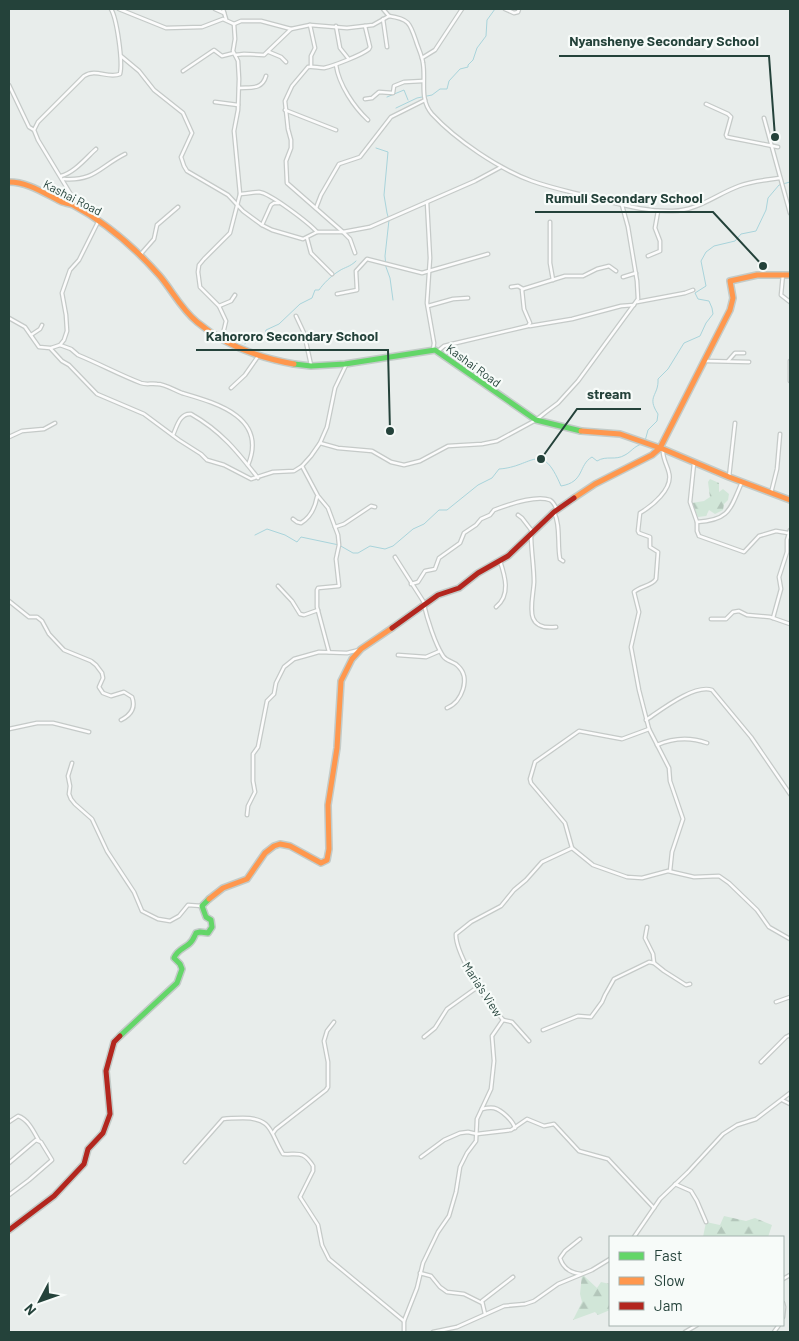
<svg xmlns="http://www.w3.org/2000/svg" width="799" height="1341" font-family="Barlow,sans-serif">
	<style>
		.forest { fill: url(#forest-firs) }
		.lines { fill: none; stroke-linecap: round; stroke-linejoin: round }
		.stream { stroke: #a9d4db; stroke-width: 1 }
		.street-casing { stroke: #c5cac8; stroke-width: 5 }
		.fast-casing { stroke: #c3cbc8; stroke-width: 8 }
		.slow-casing { stroke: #c3cbc8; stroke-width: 8 }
		.jam-casing { stroke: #c3cbc8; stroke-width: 8 }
		.street { stroke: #fcfcfc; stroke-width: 2.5 }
		.fast { stroke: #63d668; stroke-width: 5 }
		.slow { stroke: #ff974d; stroke-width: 5 }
		.jam { stroke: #b3261e; stroke-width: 5 }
		.labels { text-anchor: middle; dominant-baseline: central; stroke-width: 4.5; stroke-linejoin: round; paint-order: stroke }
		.street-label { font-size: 12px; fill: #24423a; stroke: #f7fbf9 }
		.leader { fill: none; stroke: #24423a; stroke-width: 2 }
		.callout-dot { fill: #24423a; stroke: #f7fbf9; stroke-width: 2 }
		.callout-label { font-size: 14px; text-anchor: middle; font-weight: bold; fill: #24423a; stroke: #f7fbf9; stroke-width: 4.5; stroke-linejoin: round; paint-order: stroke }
	</style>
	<defs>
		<pattern id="forest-firs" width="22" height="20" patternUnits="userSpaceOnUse" patternTransform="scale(1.25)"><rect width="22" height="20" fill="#d1e6d8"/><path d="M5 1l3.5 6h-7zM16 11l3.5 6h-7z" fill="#b3c6ba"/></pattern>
	</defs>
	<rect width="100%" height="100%" fill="#e8edeb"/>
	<g class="forest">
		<polygon points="710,479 719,483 719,492 723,489 729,494 728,500 724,504 723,510 715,514 709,510 706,516 698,517 692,503 704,501 710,497 708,482"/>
		<polygon points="724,1216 746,1221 755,1218 772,1225 768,1237 703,1237 706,1222 720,1225"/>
		<polygon points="582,1274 597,1288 601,1282 610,1284 610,1310 598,1315 595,1312 573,1320 582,1302 580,1294"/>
	</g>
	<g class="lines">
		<g class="stream">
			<polyline points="387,97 404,90 408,100"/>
			<polyline points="396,108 417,98 432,95 440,89 447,89 449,81 460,69 468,67 468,65 473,60 477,48 486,36 487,20 495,9"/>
			<polyline points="376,148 388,152 384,195 387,213 389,220 385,256 386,267 390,278 393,300"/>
			<path d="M245 344 249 335H253L257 337 265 335 266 330 279 324 300 304 312 298 315 290H319C323 284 331 276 339 271 345 267 350 267 356 261"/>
			<path d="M645 441 648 430 657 421 658 414C646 396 659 396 658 379L668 369 684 343 700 336 706 323 713 314 712 308 709 301 698 299 695 293 706 286 701 261 706 252 714 246 735 241 741 234 756 231 766 210 768 198 779 185 790 182"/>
			<path d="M255 535 267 529 285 535 297 542 301 537 339 545 353 553H358L370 546 385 549 393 546 413 529 424 524 439 510H447L478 485 492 478 499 469C533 467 541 439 561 486 585 482 578 465 592 457L597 461C607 455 615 461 625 455 631 452 634 446 642 444"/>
		</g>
		<g class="street-casing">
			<g id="street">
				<path d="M119 9 166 28 202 27 223 19 234 24 241 21H261L291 29 310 25 347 28 373 25 389 16C409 19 410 23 416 41 418 48 422 55 423 63 426 81 419 99 432 114 456 140 499 169 532 181 554 189 577 193 598 199 623 205 647 212 673 211 697 211 717 194 739 186 752 181 767 180 780 178"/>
				<polyline points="215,9 224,13"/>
				<polyline points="223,9 226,19"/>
				<polyline points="383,9 389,16"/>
				<polyline points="505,9 514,13 518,12 519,9"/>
				<polyline points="383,19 387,47"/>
				<polyline points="310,25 315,48 311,56 311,66"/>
				<polyline points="336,26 340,48 348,58"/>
				<polyline points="269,52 281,57 286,62"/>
				<polyline points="235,55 244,54 264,55 291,29"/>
				<polyline points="121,56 139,71 154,90 183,113 192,133 181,157 184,166 187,171 228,195 243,211 262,225 272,230 303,239 317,232 343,232 370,227 475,181 501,167"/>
				<polyline points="422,58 435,50 462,9"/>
				<path d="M336 65C339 85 354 107 368 120"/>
				<polyline points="183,71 214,50 222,56 234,53"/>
				<polyline points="9,85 29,127 34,130"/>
				<path d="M239 88C251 87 262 90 266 76"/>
				<polyline points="365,99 372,98 379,92 393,93 394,86 404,82 423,81"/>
				<polyline points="215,102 238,105"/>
				<polyline points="706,104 728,114 731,117 726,135 727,137 778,147"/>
				<polyline points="285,110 336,130"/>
				<polyline points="764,118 790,213"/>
				<path d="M61 176C74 173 86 158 96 149"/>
				<path d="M64 179C95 181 99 167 125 154"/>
				<path d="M240 194C242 194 257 192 259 192 270 193 309 223 317 232"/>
				<polyline points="427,202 430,258 427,303 434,343 433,350"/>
				<path d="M71 204 72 200 70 193 38 140 34 130 38 122 84 76C96 68 108 79 120 74 123 62 117 19 111 9"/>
				<polyline points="316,208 321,195 339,164 360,157 391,117 425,100"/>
				<polyline points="550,222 550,263 553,280"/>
				<polyline points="262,225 271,205 274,203 279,203"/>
				<polyline points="307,238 311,253 332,274"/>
				<path d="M355 253 350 239 343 232 287 183 286 161 291 148V140L288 129 285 101 292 86 308 67C313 66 318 68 324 68 333 66 362 55 369 49L370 47 365 26"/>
				<polyline points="140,255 154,239 157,225 178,207"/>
				<polyline points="648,256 660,251 660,241 655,228 658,211"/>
				<polyline points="783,274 781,295 790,302"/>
				<polyline points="623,277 636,273"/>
				<polyline points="511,287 518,286 523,289"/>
				<polyline points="337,294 357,290 356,271 367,259 422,273 488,254"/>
				<polyline points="637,302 685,293 693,290"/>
				<polyline points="219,306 231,301 235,295"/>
				<polyline points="428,306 453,299 468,298"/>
				<polyline points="296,316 304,333 311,365"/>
				<polyline points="9,318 25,327 39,347 50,348 62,361 69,365 97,394 144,414 179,440 201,454 207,460 224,465 251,479 273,472 294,471 302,466 311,456 320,443 327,427 335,388 347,363"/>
				<polyline points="530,326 572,319 621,306 634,305"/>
				<polyline points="31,335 40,329 42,325"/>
				<polyline points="222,338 226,321 219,306 200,287 198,272 199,265 204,259 230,233 240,194 234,131 238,110 239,79 238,61 233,51 235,39 234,24"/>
				<path d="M60 345 71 349 78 355C100 364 120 375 141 383 147 385 151 383 157 384 165 384 174 390 182 393 216 403 268 417 248 465"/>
				<polyline points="51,348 60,345 64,340 67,331 66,315 62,293 70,270 79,260 98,222"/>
				<polyline points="438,351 444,346 452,344 528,326 530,323 524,309 522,290 523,289 565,276 583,276 597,269 609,266 616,271"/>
				<polyline points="706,361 749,362"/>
				<polyline points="728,361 735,353 744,353"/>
				<polyline points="790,361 790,381"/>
				<polyline points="231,388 245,375 259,355"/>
				<path d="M173 435C177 426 180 413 191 414 221 431 237 451 258 478"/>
				<polyline points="9,437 22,431 44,429 55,423"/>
				<polyline points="320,443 338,448 372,451 391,462 404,465 420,461 448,446 482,444 497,441 536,420 546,412 558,403 578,381 638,299 637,281 628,227 622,205"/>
				<path d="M663 449C662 458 667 464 669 473 673 489 652 506 640 513L638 531 639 533 650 537V547L658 552 656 579C652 586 640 586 634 592L639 612 631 647 639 690 649 729 669 768 670 781 683 819 672 852 670 871"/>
				<polyline points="694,463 690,502 697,522 697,531 699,536 744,552 759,536 776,531 788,533"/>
				<polyline points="302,466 318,496 328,508 338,535 339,545 336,559 339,586 318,588 317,590 317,607 329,652"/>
				<polyline points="729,477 735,423"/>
				<polyline points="771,493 777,469 780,434"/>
				<path d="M554 512C561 526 557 544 560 559L563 561"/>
				<polyline points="518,515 522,518 532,531"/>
				<path d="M293 519 297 522 301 523C311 517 315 508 317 497"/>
				<path d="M697 522C730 520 730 509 742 482"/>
				<polyline points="335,527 344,524 371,506 375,507"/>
				<path d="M531 534C531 550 534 566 534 582 533 602 522 631 556 627"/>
				<polyline points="395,557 425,604"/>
				<path d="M411 584 418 582 425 571 435 569 439 558 460 543 464 533 476 525 481 519 490 515 494 510C507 505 536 495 550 500 554 502 555 506 557 510"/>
				<polyline points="278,586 292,601 300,614 304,615 318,610"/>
				<path d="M9 601 29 617H37L42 621 49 634 64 650 91 661 96 665 102 673 103 678 99 687 103 693 111 696 124 692 132 697C136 708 131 715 121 720"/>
				<path d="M424 605C427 618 435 644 443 656 447 662 454 661 458 666 471 678 462 702 447 708"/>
				<path d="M496 607C511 595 505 576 500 561"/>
				<polyline points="773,618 781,589 779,577 787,552 787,540 790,530"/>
				<polyline points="711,619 726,619 733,612 739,611 747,615 770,617 790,624"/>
				<polyline points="398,655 426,657 440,651"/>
				<path d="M646 720C661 710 694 684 712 690L751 737 790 794"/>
				<polyline points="9,729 37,723 53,723 89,732"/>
				<path d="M657 745C673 738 690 737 707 743"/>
				<polyline points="72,763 68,776 70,786 69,794 71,799 75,804 92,819 107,851 134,892 142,911 158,919 170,921 179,916 188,905 202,906"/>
				<polyline points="247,815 248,806 255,792 253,781 253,754 258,747 267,701 274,694 276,683 284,667 294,659 319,652 347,653 359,650"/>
				<polyline points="572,848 565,823 531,783 530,779 535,762 579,731 622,739 649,729"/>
				<polyline points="647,927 645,938 653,954 654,963"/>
				<polyline points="776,1002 790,997"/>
				<polyline points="503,1020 512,1022 529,1041"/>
				<polyline points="543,1030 578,1016 591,1017 602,1002 605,995 614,979 649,962 654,963 664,971 686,985 690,984"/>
				<polyline points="424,1037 435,1028 447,1009 479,986"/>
				<polyline points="761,1062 786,1037 790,1035"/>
				<polyline points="782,1100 790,1104"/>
				<path d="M482 1109C486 1108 490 1107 494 1108 502 1110 513 1121 515 1128"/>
				<path d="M9 1122 18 1116C28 1119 34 1132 39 1141"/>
				<polyline points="273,1133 276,1129 326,1090 328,1087 328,1062 324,1041 327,1031 334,1022"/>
				<polyline points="421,1157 444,1140 460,1133 468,1132 477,1134 511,1130 527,1119 544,1126 554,1124 579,1151 608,1159 654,1208"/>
				<path d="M185 1162 223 1119C230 1118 236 1118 243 1118 273 1118 270 1133 283 1154 298 1155 303 1150 313 1166V1171L300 1197 318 1225 322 1245 329 1259 404 1321"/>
				<polyline points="9,1163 36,1140 41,1142 52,1160 29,1180 9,1195"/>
				<polyline points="675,1184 691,1191 697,1201 706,1222"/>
				<polyline points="634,1237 660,1199 688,1172 723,1134 737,1125 756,1119 790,1093"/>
				<path d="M580 1239 565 1251 560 1258C563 1268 571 1273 581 1274"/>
				<polyline points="420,1273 431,1276 440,1287 447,1292 464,1294 482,1303"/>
				<polyline points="783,1279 790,1275"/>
				<polyline points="783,1303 784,1307 783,1317"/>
				<polyline points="485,1314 482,1301 513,1277"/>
				<path d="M404 1332V1321L417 1288 423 1263 438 1232 449 1216 456 1192 460 1167 467 1153 476 1141 477 1119 491 1089 494 1061 492 1036 503 1020C499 1014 494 1010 490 1005 480 991 455 951 456 934L471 922 501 906 514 890 526 880 542 862 572 848 593 865 627 877 642 878 668 871 694 877 719 876 729 883 757 910 769 927 790 939"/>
				<polyline points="433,1332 457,1327 504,1306 525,1304 534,1301 558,1284 592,1270 610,1259"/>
				<polyline points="685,1332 697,1325"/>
				<polyline points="774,1332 779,1325"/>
			</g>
		</g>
		<g class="fast-casing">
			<g id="fast">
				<polyline points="294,364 311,366 345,364 435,350 536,420 581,431"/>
				<path d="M120 1036 177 983 182 969 180 964 174 958C177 950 183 949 189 944 193 941 194 937 196 933L200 932 208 933 212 927 211 920 206 917 202 906 209 899"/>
			</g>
		</g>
		<g class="slow-casing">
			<g id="slow">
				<path d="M9 182C27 182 42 192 58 200 63 203 68 203 73 205 105 222 135 248 159 275 172 290 181 309 197 322 224 345 260 358 294 364"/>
				<polyline points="581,431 620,434 663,449 729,477 790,500"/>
				<polyline points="574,498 595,484 652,455 660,448 730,310 733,298 730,281 757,275 790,275"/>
				<polyline points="209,899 223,888 247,879 265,853 274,846 280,844 290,846 321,863 327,860 329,849 328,805 337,748 341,681 352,659 361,649 392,628"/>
			</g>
		</g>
		<g class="jam-casing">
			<g id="jam">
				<polyline points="392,628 438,595 459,588 478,573 508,556 554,512 574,498"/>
				<polyline points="9,1230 54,1196 84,1164 88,1149 103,1133 110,1114 106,1071 114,1042 120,1036"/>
			</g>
		</g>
		<use href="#street" class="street"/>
		<use href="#fast" class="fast"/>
		<use href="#slow" class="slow"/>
		<use href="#jam" class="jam"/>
	</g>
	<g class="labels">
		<g class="street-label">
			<text transform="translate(73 197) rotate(27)">Kashai Road</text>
			<text transform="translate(474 365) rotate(36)">Kashai Road</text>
			<text transform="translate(483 989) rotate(57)">Maria's View</text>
		</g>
	</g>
	<path class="leader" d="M775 137L769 56H559M763 266L713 212H535M390 431L388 350H196M541 459L577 409H641"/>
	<g class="callout-dot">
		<circle cx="775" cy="137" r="5"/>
		<circle cx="763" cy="266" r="5"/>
		<circle cx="390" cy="431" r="5"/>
		<circle cx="541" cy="459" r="5"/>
	</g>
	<g class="callout-label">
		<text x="664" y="46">Nyanshenye Secondary School</text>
		<text x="624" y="203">Rumuli Secondary School</text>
		<text x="292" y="341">Kahororo Secondary School</text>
		<text x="609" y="399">stream</text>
	</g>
	<rect width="799" height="1341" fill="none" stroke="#24423a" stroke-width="20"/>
	<rect x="609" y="1236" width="175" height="90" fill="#f7fbf9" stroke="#a3b1ad"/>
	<rect x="619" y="1252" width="25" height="8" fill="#63d668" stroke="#a3b1ad"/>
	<text x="654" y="1261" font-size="15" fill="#24423a">Fast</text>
	<rect x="619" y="1277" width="25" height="8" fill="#ff974d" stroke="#a3b1ad"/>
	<text x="654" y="1286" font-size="15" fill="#24423a">Slow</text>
	<rect x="619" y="1302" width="25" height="8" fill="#b3261e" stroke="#a3b1ad"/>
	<text x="654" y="1311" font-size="15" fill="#24423a">Jam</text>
	<g transform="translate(40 1301) rotate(229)" stroke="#f7fbf9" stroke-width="4" paint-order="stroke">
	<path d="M0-4L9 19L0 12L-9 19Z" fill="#24423a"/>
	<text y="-8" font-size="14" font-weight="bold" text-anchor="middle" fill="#24423a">N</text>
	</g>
</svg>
